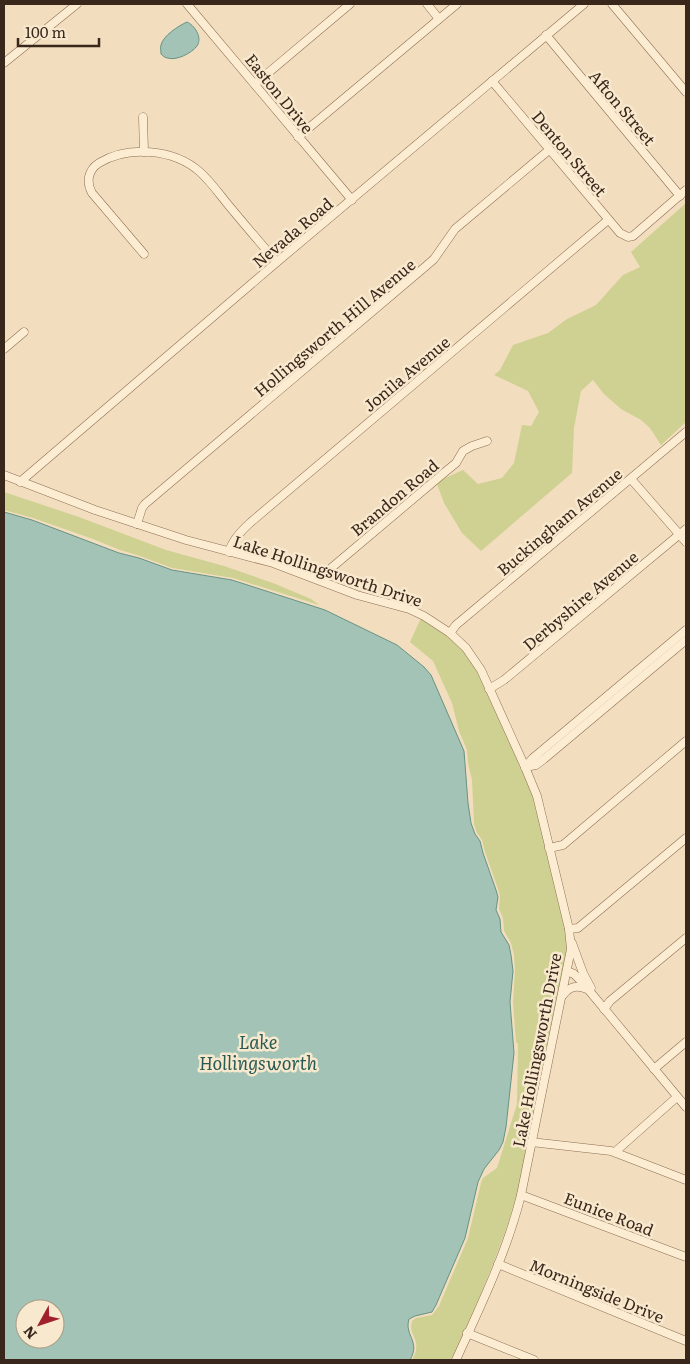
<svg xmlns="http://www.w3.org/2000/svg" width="690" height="1364" font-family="Literata,serif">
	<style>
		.green { fill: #ced191 }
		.water { fill: #a2c3b6; stroke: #689284; fill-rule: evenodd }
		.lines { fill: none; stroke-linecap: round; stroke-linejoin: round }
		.minor-casing { stroke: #8c6e55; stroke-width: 9 }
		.minor { stroke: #fcecd2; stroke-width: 8 }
		.labels { text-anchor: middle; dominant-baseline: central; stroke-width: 5; stroke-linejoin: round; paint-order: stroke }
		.street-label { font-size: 16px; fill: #3a271b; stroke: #f8e9ce }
		.water-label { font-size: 18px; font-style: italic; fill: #295b54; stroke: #f8e9ce }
	</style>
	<rect width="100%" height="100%" fill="#f2debe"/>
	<g class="green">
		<polygon points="686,203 686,422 661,445 650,428 641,420 621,409 604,394 593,380 581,391 574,428 572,473 481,551 462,533 444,503 437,484 441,480 463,470 478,484 502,478 514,463 522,425 531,426 539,412 528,391 494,375 500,370 513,345 548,333 567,319 596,305 623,275 640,267 631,252"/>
		<polygon points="4,492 79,517 166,550 224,566 273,583 311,599 319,605 233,578 172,568 140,556 120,550 93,539 33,518 4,510"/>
		<path d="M421 618 448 635 463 650 478 672 522 767 534 797 566 929 568 949 519 1188C502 1247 477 1303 453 1360H412C424 1340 407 1335 412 1321L416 1318 432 1315 439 1306 468 1238 481 1183 483 1178 497 1168 517 1104 518 1044 516 1042 513 1002 515 971 514 955 511 943 504 931 503 918 499 909 500 896 498 889 485 852 482 840 477 833 474 824 472 780 468 763 467 750 459 731 452 703 433 661 410 642Z"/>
	</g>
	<g class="water">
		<path d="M187 22C194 25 203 37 197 46 192 53 176 61 168 58 165 58 163 56 161 54 161 51 160 48 161 45 163 36 178 26 187 22Z"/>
		<path d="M4 512 32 520 119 553 139 558 172 570 232 580 325 610 397 645 424 667 431 675 464 751 468 803 471 823 475 834 480 841 483 853 496 890 498 897 496 910 500 919 501 932 509 945 511 955 513 971 510 1002 514 1053 506 1127 503 1142 499 1150 484 1169 478 1182 465 1238 436 1305 432 1312 415 1316 409 1319C404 1336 421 1341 410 1360H4ZM25 1309H55V1339H25Z"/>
	</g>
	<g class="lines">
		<g class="minor-casing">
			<g id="minor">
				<polyline points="187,4 352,200"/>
				<polyline points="427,4 439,19"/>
				<polyline points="612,4 686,92"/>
				<polyline points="546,35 680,196"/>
				<polyline points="4,63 77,4"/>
				<polyline points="492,81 620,233 628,237 633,236 686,190"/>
				<polyline points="255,84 350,4"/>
				<polyline points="143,117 144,152"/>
				<polyline points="298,137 457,4"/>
				<path d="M144 254 92 193C86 182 88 170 99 163 128 145 174 149 200 172 211 182 220 195 230 207 245 225 261 244 277 262"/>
				<polyline points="4,349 24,332"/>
				<path d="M4 475 95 510 186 540 273 563 357 595 409 609 424 616 450 633 466 648 481 670 525 767 537 796 569 929 571 949 521 1195C507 1252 480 1307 456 1360"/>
				<polyline points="631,479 686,542"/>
				<polyline points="20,482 277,262 584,4"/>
				<polyline points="137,524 142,508 145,504 426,266 434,259 455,229 549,150"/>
				<path d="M229 552C232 540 242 530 251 522L608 220"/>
				<polyline points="323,581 327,573 330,569 445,472 456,463 463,451 472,446 487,441"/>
				<polyline points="450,633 456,625 686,432"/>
				<polyline points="489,689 504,680 686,529"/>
				<polyline points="525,767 533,758 686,630"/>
				<polyline points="525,767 536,765 544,759 686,640"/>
				<polyline points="549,848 563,845 686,741"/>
				<polyline points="569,929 578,928 686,838"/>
				<polyline points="572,943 583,973 591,988"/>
				<polyline points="567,971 574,974 582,982 686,1107"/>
				<path d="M563 995C570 986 577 985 587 989"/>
				<polyline points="604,1009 610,1001 686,938"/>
				<polyline points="654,1069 686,1042"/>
				<polyline points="531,1142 611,1151 686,1180"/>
				<polyline points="615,1152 677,1097"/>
				<polyline points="521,1195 686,1257"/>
				<polyline points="498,1264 686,1341"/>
				<polyline points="467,1333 534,1360"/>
			</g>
		</g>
		<use href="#minor" class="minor"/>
	</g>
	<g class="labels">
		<g class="street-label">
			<text transform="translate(280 93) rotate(51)">Easton Drive</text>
			<text transform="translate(623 107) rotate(50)">Afton Street</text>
			<text transform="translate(570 153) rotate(50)">Denton Street</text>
			<text transform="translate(292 232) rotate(-40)">Nevada Road</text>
			<text transform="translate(334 327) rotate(-40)">Hollingsworth Hill Avenue</text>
			<text transform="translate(406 373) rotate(-40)">Jonila Avenue</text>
			<text transform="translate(394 497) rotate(-40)">Brandon Road</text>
			<text transform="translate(559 521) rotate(-40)">Buckingham Avenue</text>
			<text transform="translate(328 570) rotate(18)">Lake Hollingsworth Drive</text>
			<text transform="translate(580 600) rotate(-40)">Derbyshire Avenue</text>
			<text transform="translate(536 1050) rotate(-79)">Lake Hollingsworth Drive</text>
			<text transform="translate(609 1213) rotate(21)">Eunice Road</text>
			<text transform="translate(597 1290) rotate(22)">Morningside Drive</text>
		</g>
		<g class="water-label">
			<text x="258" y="1041">Lake<tspan x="258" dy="21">Hollingsworth</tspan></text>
		</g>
	</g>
	<rect width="690" height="1364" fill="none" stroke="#3a271b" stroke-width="10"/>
	<g transform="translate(40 1324) rotate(230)"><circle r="24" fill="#f8e9ce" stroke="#ac9b86"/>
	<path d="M0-4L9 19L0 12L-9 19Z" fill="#a0202b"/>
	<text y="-8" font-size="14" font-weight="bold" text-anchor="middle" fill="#3a271b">N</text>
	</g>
	<path d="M18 38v8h81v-8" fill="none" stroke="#3a271b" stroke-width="2.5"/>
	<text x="25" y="38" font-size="15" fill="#3a271b" stroke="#f8e9ce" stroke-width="4" paint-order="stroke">100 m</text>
</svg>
